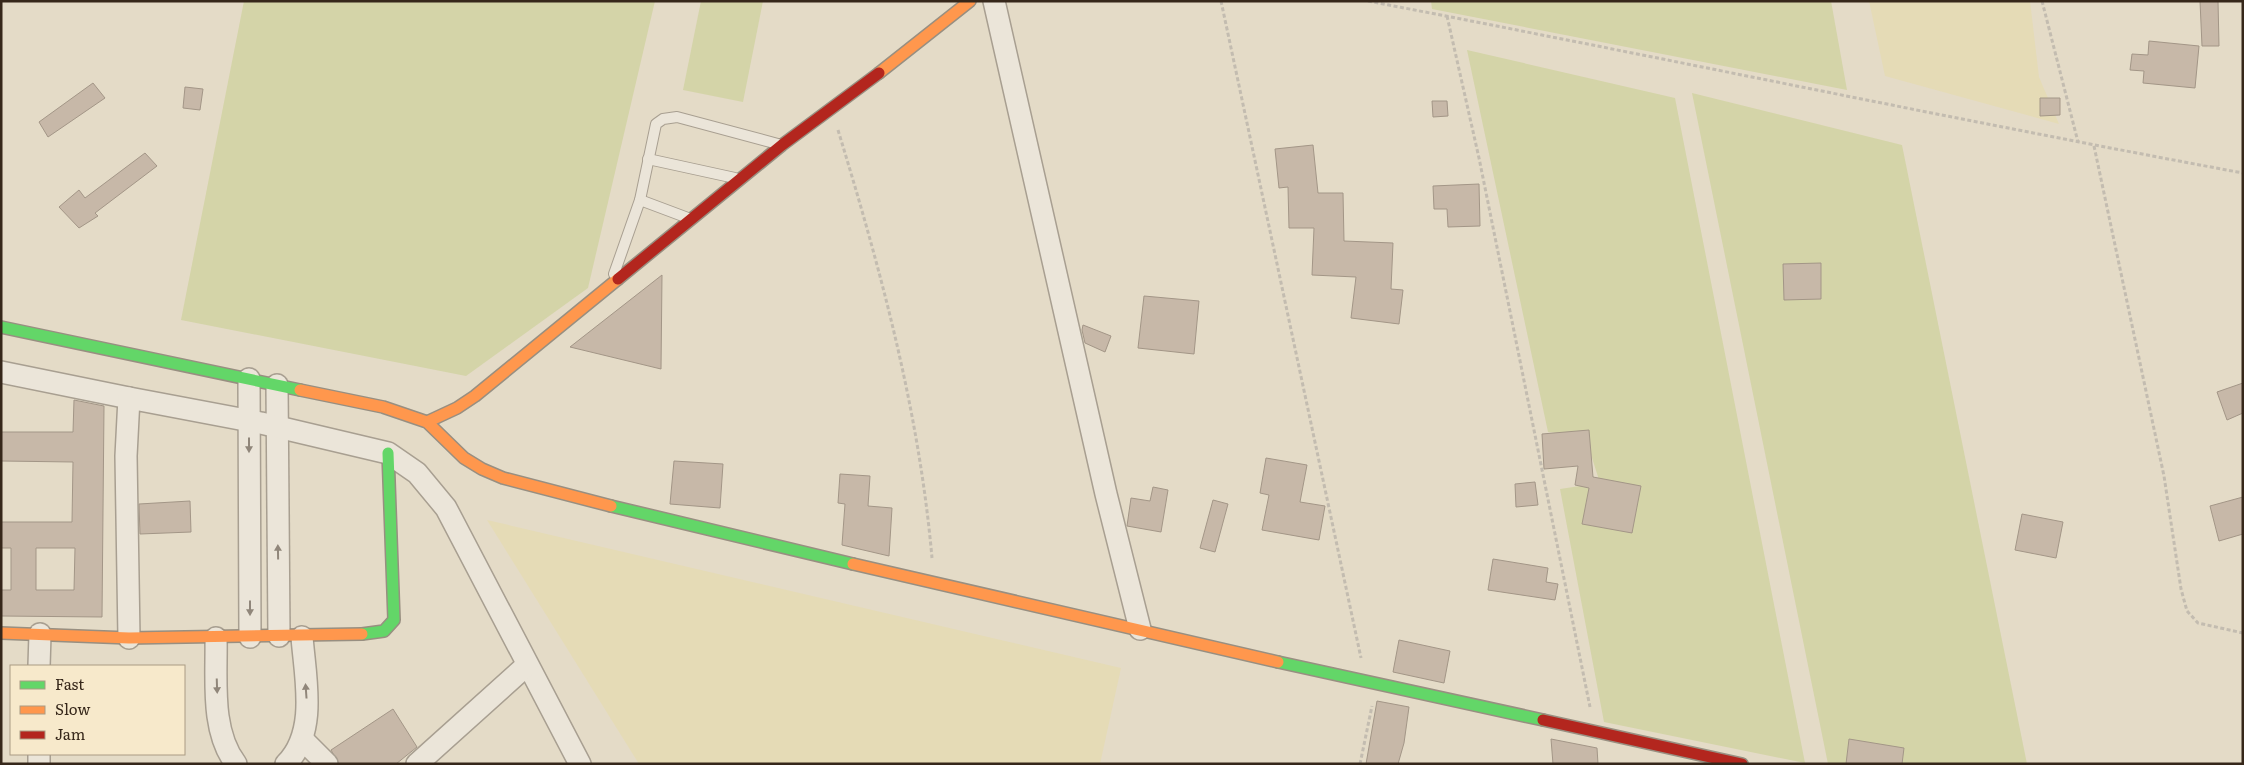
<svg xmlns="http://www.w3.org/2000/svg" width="2244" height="765" font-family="Literata,serif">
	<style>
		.farmland { fill: #e5dbb6 }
		.green { fill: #d4d4a8 }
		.building { fill: #c7b8a8; stroke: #a39687; fill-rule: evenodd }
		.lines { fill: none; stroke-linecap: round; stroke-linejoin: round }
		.lane-casing { stroke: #a89f91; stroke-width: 12 }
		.street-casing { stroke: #a89f91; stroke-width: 24 }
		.fast-casing { stroke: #988f81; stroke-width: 14 }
		.slow-casing { stroke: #988f81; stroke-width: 14 }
		.jam-casing { stroke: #988f81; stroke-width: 14 }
		.path { stroke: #c3bcb0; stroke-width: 3; stroke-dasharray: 4 2.5; stroke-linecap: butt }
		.lane { stroke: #ebe5d9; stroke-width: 10 }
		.street { stroke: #ebe5d9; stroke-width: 21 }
		.fast { stroke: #63d668; stroke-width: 11 }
		.slow { stroke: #ff974d; stroke-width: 11 }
		.jam { stroke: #b3261e; stroke-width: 11 }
		.oneway { fill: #90867a }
	</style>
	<rect width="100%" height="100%" fill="#e4dbc7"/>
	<g class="farmland">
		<polygon points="1869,1 2030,1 2039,77 2059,124 1885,76"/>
		<polygon points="487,520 1121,668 1100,764 639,764"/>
	</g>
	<g class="green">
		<polygon points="244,1 655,1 588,288 466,376 181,320"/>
		<polygon points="701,1 763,1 743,102 683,90"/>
		<polygon points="1431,1 1831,1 1847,90 1432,9"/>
		<polygon points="1467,50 1675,98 1805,763 1604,722 1560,489 1600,483 1585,436 1548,432"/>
		<polygon points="1692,93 1902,145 2027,764 1828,764"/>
	</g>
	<g class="building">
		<polygon points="2200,1 2218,1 2219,46 2202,46"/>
		<polygon points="2149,41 2199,46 2195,88 2143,83 2144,71 2130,70 2132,54 2148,55"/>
		<polygon points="93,83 105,98 48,137 39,122"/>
		<polygon points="185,87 203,89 200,110 183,108"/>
		<polygon points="2040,98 2060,98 2060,115 2040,116"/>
		<polygon points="1432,101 1447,101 1448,116 1433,117"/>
		<polygon points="1313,145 1318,193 1343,193 1344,241 1393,243 1391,289 1403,290 1399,324 1351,318 1356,277 1312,275 1314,228 1289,228 1288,187 1279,188 1275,149"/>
		<polygon points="145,153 157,166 95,213 98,216 79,228 59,207 79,190 85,198"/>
		<polygon points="1479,184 1480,226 1448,227 1447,209 1434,209 1433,186"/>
		<polygon points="1821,263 1821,299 1784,300 1783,264"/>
		<polygon points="662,275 661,369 570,347"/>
		<polygon points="1144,296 1199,301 1194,354 1138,348"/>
		<polygon points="1083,325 1111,336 1105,352 1085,343 1082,330"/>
		<polygon points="2243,383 2243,413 2227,420 2217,392"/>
		<path d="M74 400 104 406 102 617 1 616V590H11V548H1V522H72L73 462 1 461V432H73ZM36 548H75L74 590H36Z"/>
		<polygon points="1589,430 1593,477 1641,486 1632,533 1582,524 1589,488 1575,485 1578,466 1544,469 1542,434"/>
		<polygon points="1266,458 1307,465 1300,502 1325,506 1319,540 1262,530 1269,495 1260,493"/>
		<polygon points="674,461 723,464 720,508 670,504"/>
		<polygon points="840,474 870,476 868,506 892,508 889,556 842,545 845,504 838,503"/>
		<polygon points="1535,482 1538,505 1516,507 1515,484"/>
		<polygon points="1153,487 1168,490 1161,532 1127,526 1131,498 1150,501"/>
		<polygon points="2243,497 2243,534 2219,541 2210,506"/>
		<polygon points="1213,500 1228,504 1215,552 1200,548"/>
		<polygon points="190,501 191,532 140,534 139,504"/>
		<polygon points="2022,514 2063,522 2056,558 2015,550"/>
		<polygon points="1493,559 1548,568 1546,582 1558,584 1555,600 1488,590"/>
		<polygon points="1399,640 1450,651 1444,683 1393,672"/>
		<polygon points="1377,701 1409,707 1404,743 1398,764 1366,764"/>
		<polygon points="393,709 417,747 396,764 339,764 331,750"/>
		<polygon points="1551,739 1597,748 1598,764 1553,764"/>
		<polygon points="1849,739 1904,748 1902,764 1846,764"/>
	</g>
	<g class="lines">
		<g class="lane-casing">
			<g id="lane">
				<polyline points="648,159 735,178"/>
				<polyline points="640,200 688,218"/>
				<polyline points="614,274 640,200 656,124 663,119 677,117 778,144"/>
			</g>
		</g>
		<g class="street-casing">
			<g id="street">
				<polyline points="994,1 1106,494 1140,629"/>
				<polyline points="1,372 129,398"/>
				<polyline points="249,379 250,637"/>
				<polyline points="277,385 279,636"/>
				<polyline points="129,638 126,456 129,398 261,423 388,453 417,473 446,508 580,764"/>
				<path d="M216 638C217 678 210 730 236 764"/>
				<polyline points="39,666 40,634"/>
				<polyline points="303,740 327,764"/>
				<polyline points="39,764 39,754"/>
				<path d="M286 764C318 732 305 677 302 637"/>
				<polyline points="417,764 527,665"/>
			</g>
		</g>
		<g class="fast-casing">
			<g id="fast">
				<polyline points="1,327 300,390"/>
				<polyline points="611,506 853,564"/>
				<polyline points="362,634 384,631 394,620 388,453"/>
				<polyline points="1278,662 1543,720"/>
			</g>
		</g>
		<g class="slow-casing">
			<g id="slow">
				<polyline points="879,73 970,1"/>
				<polyline points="300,390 383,407 427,422 464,458 482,469 503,478 611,506"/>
				<polyline points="427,422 457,408 475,396 618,279"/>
				<polyline points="853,564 1278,662"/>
				<polyline points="1,633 129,638 362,634"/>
			</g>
		</g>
		<g class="jam-casing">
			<g id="jam">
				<polyline points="618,279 782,145 879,73"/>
				<polyline points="1543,720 1742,764"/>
			</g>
		</g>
		<g class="path">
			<polyline points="1221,1 1361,658"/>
			<path d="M1368 1C1660 57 1951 119 2243 173"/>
			<polyline points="2042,1 2078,142"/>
			<polyline points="1447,16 1479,158 1590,707"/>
			<path d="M838 130C881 271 919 411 932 558"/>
			<polyline points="2094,146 2164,476 2181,589 2187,611 2198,623 2243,633"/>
			<polyline points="1360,764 1372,706"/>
		</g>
		<use href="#lane" class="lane"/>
		<use href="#street" class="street"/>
		<use href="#fast" class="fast"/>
		<use href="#slow" class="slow"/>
		<use href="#jam" class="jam"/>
	</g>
	<defs><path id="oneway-solid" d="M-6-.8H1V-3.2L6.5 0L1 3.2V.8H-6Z" transform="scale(1.25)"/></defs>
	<g class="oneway">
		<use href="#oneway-solid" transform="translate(249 445) rotate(90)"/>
		<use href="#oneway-solid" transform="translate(278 552) rotate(-91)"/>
		<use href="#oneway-solid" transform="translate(250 608) rotate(90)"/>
		<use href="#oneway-solid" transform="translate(217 686) rotate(88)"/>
		<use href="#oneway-solid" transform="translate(306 691) rotate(-94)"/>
	</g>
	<rect width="2244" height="765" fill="none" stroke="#36271a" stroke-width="5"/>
	<rect x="10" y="665" width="175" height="90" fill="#f7e9cb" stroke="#aa9b84"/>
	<rect x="20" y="681" width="25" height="8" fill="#63d668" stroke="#aa9b84"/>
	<text x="55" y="690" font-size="15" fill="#36271a">Fast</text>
	<rect x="20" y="706" width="25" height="8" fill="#ff974d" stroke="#aa9b84"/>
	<text x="55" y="715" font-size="15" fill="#36271a">Slow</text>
	<rect x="20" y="731" width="25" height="8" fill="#b3261e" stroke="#aa9b84"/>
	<text x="55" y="740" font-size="15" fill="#36271a">Jam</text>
</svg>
